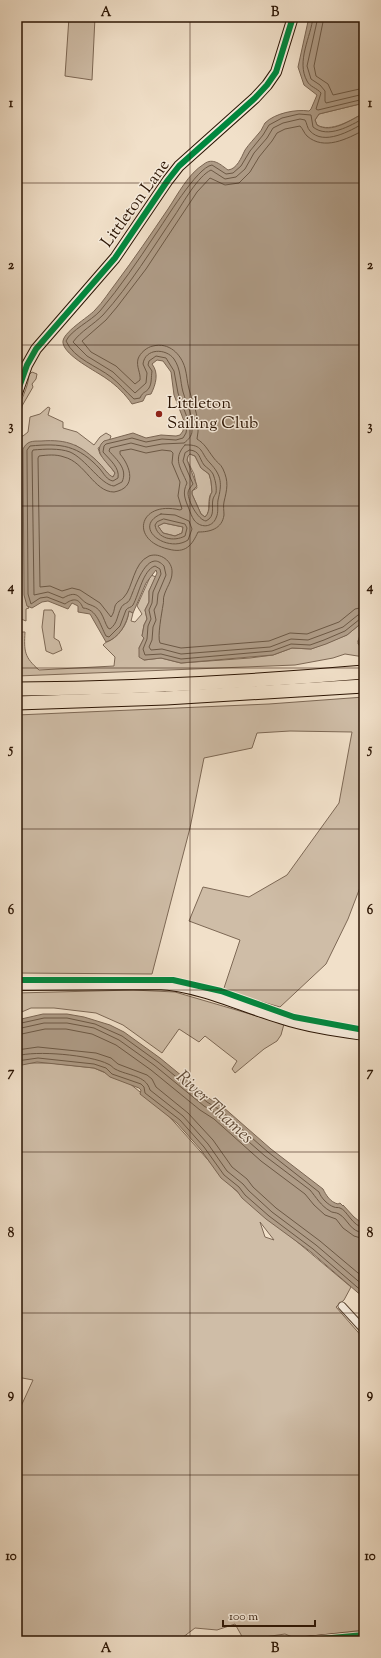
<svg xmlns="http://www.w3.org/2000/svg" width="381" height="1658" font-family="'Sorts Mill Goudy',serif">
	<style>
		.green { fill: #cfbda7; stroke: #7d6855; fill-rule: evenodd }
		.water { fill: #ae9b86; stroke: #7a6552; fill-rule: evenodd }
		.lines { fill: none; stroke-linecap: round; stroke-linejoin: round }
		.shore { stroke: #6c5844; stroke-width: 1 }
		.street-casing { stroke: #5c4734; stroke-width: 9 }
		.secondary-casing { stroke: #2b1403; stroke-width: 12 }
		.highway-casing { stroke: #2b1403; stroke-width: 15 }
		.street { stroke: #f6ebdc; stroke-width: 7 }
		.secondary { stroke: #f6ebdc; stroke-width: 10 }
		.highway { stroke: #f1e0c9; stroke-width: 13 }
		.cycleway-casing { stroke: #f6ebdc; stroke-width: 8 }
		.cycleway { stroke: #00873e; stroke-width: 6 }
		.grid { fill: none; stroke: #2b1403; stroke-width: 1; stroke-opacity: 0.55 }
		.poi-dot { fill: #8f2418; stroke: #f6ebdc; stroke-width: 1.5 }
		.labels { text-anchor: middle; dominant-baseline: central; stroke-width: 3; stroke-linejoin: round; paint-order: stroke }
		.street-label { font-size: 17px; fill: #2b1403; stroke: #f6ebdc }
		.poi-label { font-size: 17px; fill: #2b1403; stroke: #f6ebdc; text-anchor: start }
		.water-label { font-size: 18px; font-style: italic; fill: #5f4a37; stroke: #f6ebdc }
		.neatline { fill: none; stroke: #2b1403; stroke-width: 1.5 }
		.grid-label { font-size: 13px; text-anchor: middle; font-weight: bold; fill: #2b1403 }
	</style>
	<rect width="100%" height="100%" fill="#f1e0c9"/>
	<filter id="stains"><feTurbulence type="fractalNoise" baseFrequency=".005" numOctaves="4"/><feColorMatrix values="0 0 0 0 .2 0 0 0 0 .09 0 0 0 0 .02 0 0 0 .5 -.17"/></filter>
	<radialGradient id="worn" r=".72"><stop offset=".6" stop-color="#630" stop-opacity="0"/><stop offset="1" stop-color="#630" stop-opacity=".3"/></radialGradient>
	<g class="green">
		<polygon points="69,17 95,17 92,80 65,76"/>
		<path d="M364 103V113C351 120 331 133 317 125L315 120 319 114Z"/>
		<path d="M32 372 37 374 36 379 32 384 33 387 22 406 17 436H23L28 432 30 417 40 414 48 407 50 408 48 415 63 422V428L77 432 94 445 100 437 106 433 111 436 109 442 98 448 100 454 115 473 114 476 111 477 95 459 75 445 27 605 29 608 26 609V621L21 619 17 621V413C20 400 28 389 29 375Z"/>
		<path d="M190 454 195 456 201 468 209 474 211 481 212 492C206 499 212 511 205 517L201 514 192 494V491L197 488 194 474 187 460 188 456Z"/>
		<polygon points="164,523 183,527 182,533 175,536 163,533 158,526"/>
		<path d="M151 575 156 577 149 591V602L145 610 147 619 144 625 142 636 144 638 139 648 144 660 161 658 181 663 250 658 273 655 292 648 311 649 347 635 364 621C364 632 358 635 358 644L364 650V657L345 654 333 658 295 665 17 676V622L20 632H25C24 651 24 657 39 670L114 666 115 657 103 645C105 642 108 642 111 640 121 634 128 622 129 611L133 613 131 621 135 622 142 614 137 606Z"/>
		<polygon points="44,610 52,610 55,615 54,638 59,641 62,650 53,654 46,651 42,627"/>
		<polygon points="364,697 364,877 348,919 326,964 280,1007 223,991 240,940 189,921 203,887 249,897 287,875 339,803 352,732 290,731 257,733 252,748 204,758 190,828 152,974 17,973 17,715 269,704"/>
		<polygon points="133,990 175,992 284,1024 281,1035 277,1041 264,1049 235,1073 232,1069 237,1061 205,1036 199,1042 179,1029 162,1053 123,1025 96,1013 54,1008 31,1008 17,1014 17,993"/>
		<path d="M24 1063H50L94 1068 129 1083 167 1114 233 1188 351 1287 344 1300 336 1307 364 1339V1630L295 1638 285 1634 244 1640 235 1624 217 1630 195 1628 178 1641H17V1415L33 1380 17 1377V1066ZM260 1222 274 1240 265 1237Z"/>
	</g>
	<g class="water">
		<path d="M309 17H364V103L319 114 315 120 317 125C331 134 351 120 364 113V621L347 635 326 644 311 649 292 648 273 655 181 663 161 658 144 660 139 657V648L144 638 142 636 144 625 147 619 145 610 149 602V591L157 573 156 570 146 583 133 613 129 611C127 624 119 638 106 642L90 614 78 612V606L72 603 68 609 48 601 42 602 32 608 27 606 24 595 23 449C27 441 32 441 41 441 68 439 81 445 100 464 104 468 108 475 113 477L115 473C109 463 91 452 104 441L133 433 146 438 161 435 176 436 180 435 183 431 184 421 174 395 171 372 163 361 157 360 152 364C159 373 156 384 151 394L146 395 143 401 132 404C126 395 116 385 107 379 96 371 65 356 63 343 61 333 89 317 95 310 103 302 109 292 116 283 134 259 151 234 168 209 178 194 188 174 204 164 213 157 221 165 228 170 237 169 241 158 245 150 249 144 254 139 259 133 262 130 263 126 265 123 275 113 296 109 309 111L311 109 317 95 304 85 298 67ZM190 454 195 456 201 468 209 474 211 481 212 492C207 499 212 511 205 517L201 514 192 494V491L197 486 187 460 188 456ZM164 523 183 527 182 533 175 536 163 533 158 526Z"/>
		<polygon points="364,630 364,650 360,648 358,641"/>
		<path d="M43 1014H67L84 1017 110 1025 124 1032 160 1058 210 1099 223 1107 271 1149 323 1189C326 1195 330 1202 338 1204L340 1203 343 1206V1205L354 1217 364 1225V1298L311 1252 266 1219 242 1198 237 1191 221 1178 201 1150 177 1123 140 1094 141 1090 139 1088 110 1077 104 1072 94 1068 37 1062 17 1066V1020Z"/>
	</g>
	<g class="lines">
		<g class="shore">
			<path d="M313 17C311 37 296 61 307 81 310 87 317 88 321 93L316 109 318 110 364 99"/>
			<polyline points="318,17 307,66 311,79 320,85 325,91 325,101 326,103 364,94"/>
			<polyline points="324,17 314,66 316,76 328,84 333,95 364,88"/>
			<path d="M364 118C350 126 328 139 313 127L311 115 299 114 282 118 269 125 263 135 250 151 241 166 233 173 226 174 212 165C197 167 165 221 155 235 138 261 120 287 100 311 91 321 71 330 66 341 74 359 97 366 111 377 119 383 126 392 134 399L140 398C143 391 146 393 149 388 152 383 151 377 152 371L148 365 149 361 156 356 166 358 174 371 178 393 188 420 186 433 183 438 176 440 162 439 146 442 132 438 106 444 104 446 103 452C110 460 120 468 118 478L113 481C107 480 104 474 100 469 78 445 61 443 30 446L27 450 28 594 31 604 40 598 47 597 65 604C73 598 79 598 83 608 97 609 100 625 106 636L109 637 120 626 126 610C128 607 131 608 133 605 139 594 143 570 155 566L160 569 161 574 153 592 152 603 149 610 151 619 148 626 147 639 143 649 145 655 161 654 181 659 272 651 291 644 310 645 324 640 345 631 360 619 364 618"/>
			<path d="M364 123C350 131 324 146 310 131 307 128 307 123 305 120L300 119 283 123 273 128 267 138 254 153 245 169 236 177 225 179 211 170C198 176 183 203 175 215 152 249 130 285 103 315 93 325 81 331 73 342L87 356 113 372 135 393 146 383 147 373 143 364C145 348 166 348 174 359 181 369 180 381 183 392 187 405 194 417 192 431 192 436 188 440 184 443L162 444 146 447 131 443 110 448 109 451C117 460 128 469 122 482L114 486C101 485 86 459 70 452 59 448 45 449 33 450L32 452 34 595 48 592 63 598C79 589 78 599 88 604 94 606 98 608 101 613 104 618 105 623 108 628L110 629C118 623 117 615 121 608 123 603 128 604 130 599 135 588 147 547 164 566L166 575 158 594 157 604 154 610 156 620 153 627 152 640 149 647 151 650 162 649 181 654 270 647 291 639 308 640 343 627 358 615 364 613"/>
			<path d="M364 130C347 139 324 151 307 136 304 133 303 129 300 126L285 129 277 133 272 141 259 157 250 172 239 183 225 185 210 178 197 192 146 269 117 307 106 320 82 341 91 352 116 366 135 384 140 380C141 373 136 367 138 359 140 353 147 347 153 346 169 342 181 354 185 368 187 375 187 382 189 389 194 408 201 419 197 439 205 444 207 449 213 457 216 462 221 464 223 469 229 482 227 489 224 502 223 506 224 511 224 515 222 529 210 532 198 532 192 545 186 554 168 549 129 540 139 500 180 510L182 509 178 496 180 482 172 463 173 453 171 451 162 450 146 453 131 449 120 451V454C131 467 137 488 114 492 94 492 85 462 64 457 56 454 47 455 39 456L38 458 40 587 50 586 62 591 72 588 80 590 100 603 111 617C114 613 114 610 115 606 117 601 121 601 124 597 133 588 133 563 149 556 160 552 173 561 172 573 172 581 166 588 164 596 163 598 164 602 163 605 162 612 157 637 160 643L181 648 269 641 290 633 307 634 339 622 355 609 364 607"/>
			<path d="M185 445C204 444 200 453 210 463 222 476 222 484 218 500 217 506 219 512 216 518 212 528 200 528 194 520 192 517 190 512 189 509 185 499 182 493 187 483 181 468 172 459 185 445Z"/>
			<path d="M190 450C200 451 199 458 204 465 207 468 211 470 213 474 215 479 217 487 216 493 215 495 214 496 213 499 211 507 216 516 206 521 198 520 188 501 188 493 188 489 191 487 193 484L183 461 185 453Z"/>
			<path d="M161 514 175 515 189 521 192 529 188 540C167 554 131 527 161 514Z"/>
			<path d="M164 519 185 524 187 528 185 536C174 542 157 539 155 525L157 522Z"/>
			<path d="M17 1024 44 1018H67L95 1024 122 1036 158 1062 207 1102 220 1110 268 1152 319 1192C321 1198 328 1205 334 1207 336 1208 338 1207 340 1208 347 1210 352 1226 364 1228"/>
			<path d="M17 1029 44 1023H67L94 1028 119 1040 154 1065 204 1106 217 1114 265 1156 310 1190C316 1197 321 1206 330 1211 332 1213 336 1212 339 1214 348 1219 350 1232 364 1233"/>
			<polyline points="17,1035 45,1029 66,1029 92,1034 116,1045 151,1070 200,1110 214,1119 261,1161 305,1194 314,1205 325,1215 336,1219 343,1228 354,1236 364,1239"/>
			<polyline points="17,1050 38,1047 96,1053 111,1058 118,1064 147,1075 152,1079 156,1087 188,1113 213,1140 232,1167 247,1179 253,1187 276,1208 320,1241 364,1278"/>
			<path d="M17 1056C35 1050 91 1055 108 1064 111 1065 113 1068 115 1069 128 1076 146 1075 150 1090L183 1116 208 1144 227 1171 243 1184 249 1191 272 1212 316 1245 364 1286"/>
			<polyline points="17,1061 38,1058 94,1064 106,1068 112,1074 141,1084 144,1087 145,1093 180,1120 204,1147 224,1175 239,1187 245,1195 269,1216 313,1249 364,1293"/>
		</g>
		<g class="street-casing">
			<g id="street">
				<polyline points="342,1306 364,1330"/>
				<polyline points="300,1641 364,1635"/>
			</g>
		</g>
		<g class="secondary-casing">
			<g id="secondary">
				<polyline points="17,393 27,365 36,349 115,258 168,180 179,166 255,98 267,85 276,72 293,17"/>
				<path d="M17 985 158 984C200 986 240 1006 280 1018 307 1027 336 1031 364 1035"/>
			</g>
		</g>
		<g class="highway-casing">
			<g id="highway">
				<path d="M17 689C133 688 249 682 364 672"/>
				<polyline points="17,703 166,698 364,686"/>
			</g>
		</g>
		<use href="#street" class="street"/>
		<use href="#secondary" class="secondary"/>
		<use href="#highway" class="highway"/>
		<g class="cycleway-casing">
			<g id="cycleway">
				<polyline points="17,393 27,365 36,349 115,258 168,180 179,166 255,98 267,85 276,72 293,17"/>
				<polyline points="17,980 173,980 221,991 294,1017 364,1030"/>
				<polyline points="300,1641 364,1635"/>
			</g>
		</g>
		<use href="#cycleway" class="cycleway"/>
	</g>
	<path class="grid" d="M190 17V1641M17 183H364M17 345H364M17 506H364M17 668H364M17 829H364M17 990H364M17 1152H364M17 1313H364M17 1475H364"/>
	<circle class="poi-dot" cx="159" cy="414" r="4"/>
	<g class="labels">
		<g class="street-label">
			<text transform="translate(136 204) rotate(-54)">Littleton Lane</text>
		</g>
		<g class="poi-label">
			<text x="167" y="404">Littleton<tspan x="167" dy="20">Sailing Club</tspan></text>
		</g>
		<g class="water-label">
			<text transform="translate(214 1108) rotate(43)">River Thames</text>
		</g>
	</g>
	<rect width="381" height="1658" fill="none" stroke="#f1e0c9" stroke-width="44"/>
	<path d="M223 1620v6h92v-6" fill="none" stroke="#2b1403" stroke-width="2"/>
	<text x="229" y="1620" font-size="12" fill="#2b1403" stroke="#f6ebdc" stroke-width="3" paint-order="stroke">100 m</text>
	<rect x="22" y="22" width="337" height="1614" class="neatline"/>
	<g class="grid-label">
		<text x="106" y="16">A</text>
		<text x="275" y="16">B</text>
		<text x="11" y="107">1</text>
		<text x="370" y="107">1</text>
		<text x="11" y="269">2</text>
		<text x="370" y="269">2</text>
		<text x="11" y="430">3</text>
		<text x="370" y="430">3</text>
		<text x="11" y="591">4</text>
		<text x="370" y="591">4</text>
		<text x="11" y="753">5</text>
		<text x="370" y="753">5</text>
		<text x="11" y="914">6</text>
		<text x="370" y="914">6</text>
		<text x="11" y="1076">7</text>
		<text x="370" y="1076">7</text>
		<text x="11" y="1237">8</text>
		<text x="370" y="1237">8</text>
		<text x="11" y="1398">9</text>
		<text x="370" y="1398">9</text>
		<text x="11" y="1560">10</text>
		<text x="370" y="1560">10</text>
		<text x="106" y="1652">A</text>
		<text x="275" y="1652">B</text>
	</g>
	<rect width="100%" height="100%" filter="url(#stains)"/>
	<rect width="100%" height="100%" fill="url(#worn)"/>
</svg>
